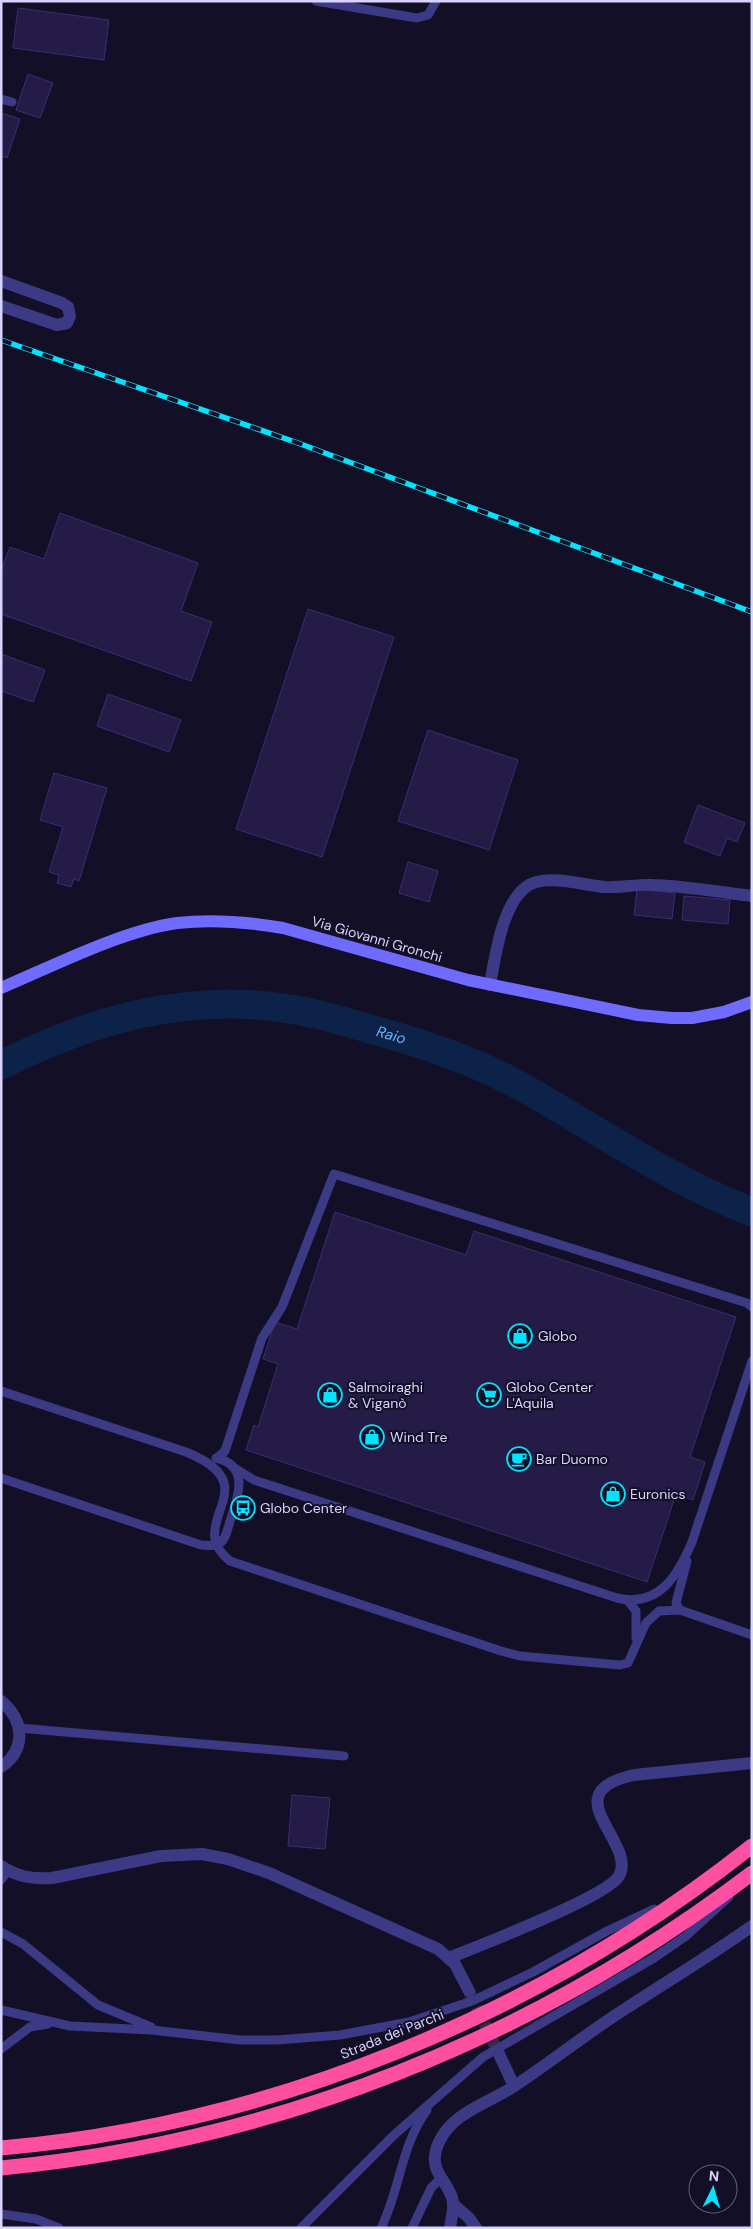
<svg xmlns="http://www.w3.org/2000/svg" width="753" height="2229" font-family="'DM Sans',sans-serif">
	<style>
		.lines { fill: none; stroke-linecap: round; stroke-linejoin: round }
		.river { stroke: #0c2248; stroke-width: 29 }
		.building { fill: #241b47; stroke: #3b2d73 }
		.street-tunnel { stroke: #312d47; stroke-width: 12; stroke-dasharray: 12 6; stroke-linecap: butt }
		.lane { stroke: #3d3a85; stroke-width: 9 }
		.street { stroke: #3d3a85; stroke-width: 12 }
		.secondary { stroke: #6f6bff; stroke-width: 12 }
		.highway { stroke: #ff4fa3; stroke-width: 15 }
		.rail-casing { stroke: #00e5ff; stroke-width: 5.5 }
		.rail { stroke: #130f26; stroke-width: 4; stroke-dasharray: 11; stroke-linecap: butt }
		.labels { text-anchor: middle; dominant-baseline: central; stroke-width: 4; stroke-linejoin: round; paint-order: stroke }
		.street-label { font-size: 14px; fill: #d9d4ff; stroke: #130f26 }
		.poi-label { font-size: 14px; fill: #d9d4ff; stroke: #130f26; text-anchor: start }
		.water-label { font-size: 15px; font-style: italic; fill: #62b6ff; stroke: #130f26 }
	</style>
	<rect width="100%" height="100%" fill="#130f26"/>
	<g class="lines">
		<path class="river" id="s1" d="M1 1065C90 1021 183 993 283 1008 315 1012 346 1022 377 1031 428 1045 478 1062 524 1088 600 1131 670 1180 752 1212"/>
	</g>
	<g class="building">
		<polygon points="18,8 109,20 104,60 13,48"/>
		<polygon points="28,74 53,83 40,118 16,110"/>
		<polygon points="1,113 20,119 7,158 1,156"/>
		<polygon points="60,513 198,563 181,611 212,622 191,681 1,614 1,571 10,547 44,559"/>
		<polygon points="308,609 394,637 322,857 236,829"/>
		<polygon points="1,654 45,670 33,702 1,691"/>
		<polygon points="108,694 181,720 169,752 97,726"/>
		<polygon points="428,730 518,760 489,850 398,821"/>
		<polygon points="54,773 107,788 79,881 74,879 71,887 57,883 59,875 49,872 63,827 40,820"/>
		<polygon points="698,805 745,823 737,842 727,838 720,856 684,842"/>
		<polygon points="408,862 438,871 429,902 399,893"/>
		<polygon points="637,889 675,893 672,919 634,915"/>
		<polygon points="684,896 730,900 728,924 682,920"/>
		<polygon points="335,1212 466,1255 474,1231 736,1317 690,1457 705,1462 693,1500 676,1494 647,1582 246,1450 254,1425 258,1427 278,1364 263,1359 275,1322 297,1329"/>
		<polygon points="292,1795 330,1798 325,1849 288,1846"/>
	</g>
	<g class="lines">
		<polyline class="street-tunnel" points="469,1991 499,2054"/>
		<g class="lane">
			<polyline points="316,1 417,18 428,15 436,1"/>
			<polyline points="1,99 12,102"/>
			<path d="M1 1391 186 1452C272 1487 181 1522 230 1561L501 1651 520 1656 620 1665 628 1663 646 1623 659 1611 680 1610 752 1635"/>
			<polyline points="217,1458 225,1451 262,1338 282,1307 334,1174 747,1303 752,1307"/>
			<path d="M233 1467 254 1480 617 1598C659 1608 678 1575 692 1542L752 1361"/>
			<path d="M1 1478 201 1545C207 1545 214 1547 220 1543 227 1538 228 1526 231 1518 239 1495 249 1465 216 1458"/>
			<polyline points="628,1601 636,1611 636,1638"/>
			<polyline points="680,1610 676,1603 687,1561"/>
			<polyline points="19,1728 344,1756"/>
			<polyline points="1,1880 8,1871"/>
			<polyline points="1,1932 23,1944 98,2005 151,2027"/>
			<polyline points="1,2010 70,2026 152,2030 240,2040 277,2040 340,2035 409,2022 472,2001 533,1972 607,1931 654,1909"/>
			<polyline points="1,2049 30,2027 48,2024"/>
			<polyline points="1,2214 36,2219 59,2228"/>
			<polyline points="301,2228 394,2135 483,2057 654,1958 686,1936 729,1897"/>
			<path d="M381 2228C400 2190 401 2145 427 2110"/>
			<polyline points="412,2228 431,2188 440,2179"/>
		</g>
		<g class="street">
			<polyline points="1,281 62,303 68,307 70,316 67,323 57,325 1,306"/>
			<path d="M490 985C495 957 502 905 526 887 544 873 582 885 604 887 621 888 637 884 653 885 686 886 719 892 752 896"/>
			<path d="M1 1701C24 1720 27 1749 1 1767"/>
			<path d="M1 1866C18 1877 32 1879 52 1878L161 1856 202 1854 228 1859 269 1873 438 1949 455 1964 469 1991"/>
			<path d="M449 1958C478 1946 607 1897 619 1876 638 1842 551 1793 634 1775L752 1763"/>
			<polyline points="499,2054 514,2086"/>
			<polyline points="453,2204 469,2218 476,2228"/>
			<path d="M450 2228C451 2219 454 2210 453 2202 450 2180 425 2173 439 2142 452 2113 488 2103 513 2087 551 2062 587 2033 625 2009 668 1981 711 1955 752 1926"/>
		</g>
		<path class="secondary" d="M1 988C53 966 121 931 177 923 212 919 248 922 283 928L468 980 638 1015 672 1018H692L724 1012 752 1002"/>
		<g class="highway">
			<path d="M1 2148C272 2124 539 2015 752 1846"/>
			<path d="M1 2168C274 2142 534 2039 752 1873"/>
		</g>
		<g class="rail-casing">
			<polyline id="rail" points="1,340 298,443 752,612"/>
		</g>
		<use href="#rail" class="rail"/>
	</g>
	<defs>
		<g id="shop-ring" transform="scale(1.25)"><circle r="9.5" fill="#130f26" stroke="#00e5ff" stroke-width="1.5"/><path d="M-5-2.5h2.3a2.7 3.5 0 0 1 5.4 0H5L5.5 6h-11ZM-1.5-2.5h3a1.5 2.3 0 0 0-3 0Z" fill="#00e5ff"/></g>
		<g id="supermarket-ring" transform="scale(1.25)"><circle r="9.5" fill="#130f26" stroke="#00e5ff" stroke-width="1.5"/><path d="M-6-5.5h2.5l.6 2H6L4.5 2H-2.5L-4.4-4H-6ZM-1.5 3.2a1.3 1.3 0 1 0 .1 0ZM3 3.2a1.3 1.3 0 1 0 .1 0Z" fill="#00e5ff"/></g>
		<g id="cafe-ring" transform="scale(1.25)"><circle r="9.5" fill="#130f26" stroke="#00e5ff" stroke-width="1.5"/><path d="M-5.5-4.5H6V0H3Q3 3.5 0 3.5H-2.5Q-5.5 3.5-5.5 0ZM3-3.2v2h1.7v-2ZM-6 4.5H4V6H-6Z" fill="#00e5ff"/></g>
		<g id="bus-ring" transform="scale(1.25)"><circle r="9.5" fill="#130f26" stroke="#00e5ff" stroke-width="1.5"/><path d="M-5-6H5V4H4V6H2V4H-2V6H-4V4H-5ZM-3.5-4V0h7V-4ZM-3.5 1.2v1.5H-2V1.2ZM2 1.2v1.5H3.5V1.2Z" fill="#00e5ff"/></g>
	</defs>
	<g fill-rule="evenodd">
		<use href="#shop-ring" x="520" y="1336"/>
		<use href="#shop-ring" x="330" y="1395"/>
		<use href="#supermarket-ring" x="489" y="1395"/>
		<use href="#shop-ring" x="372" y="1437"/>
		<use href="#cafe-ring" x="519" y="1459"/>
		<use href="#shop-ring" x="613" y="1494"/>
		<use href="#bus-ring" x="243" y="1508"/>
	</g>
	<g class="labels">
		<g class="street-label">
			<text transform="translate(377 939) rotate(16)">Via Giovanni Gronchi</text>
			<text transform="translate(392 2034) rotate(-22)">Strada dei Parchi</text>
		</g>
		<g class="poi-label">
			<text x="538" y="1336">Globo</text>
			<text x="348" y="1387">Salmoiraghi<tspan x="348" dy="16">&amp; Viganò</tspan></text>
			<text x="506" y="1387">Globo Center<tspan x="506" dy="16">L'Aquila</tspan></text>
			<text x="390" y="1437">Wind Tre</text>
			<text x="536" y="1459">Bar Duomo</text>
			<text x="630" y="1494">Euronics</text>
			<text x="260" y="1508">Globo Center</text>
		</g>
		<g class="water-label">
			<text stroke="none"><textPath href="#s1" startOffset="404">Raio</textPath></text>
		</g>
	</g>
	<rect width="753" height="2229" fill="none" stroke="#d9d4ff" stroke-width="5"/>
	<g transform="translate(713 2189) rotate(5)"><circle r="24" fill="#130f26" stroke="#625e7d"/>
	<path d="M0-4L9 19L0 12L-9 19Z" fill="#00e5ff"/>
	<text y="-8" font-size="14" font-weight="bold" text-anchor="middle" fill="#d9d4ff">N</text>
	</g>
</svg>
